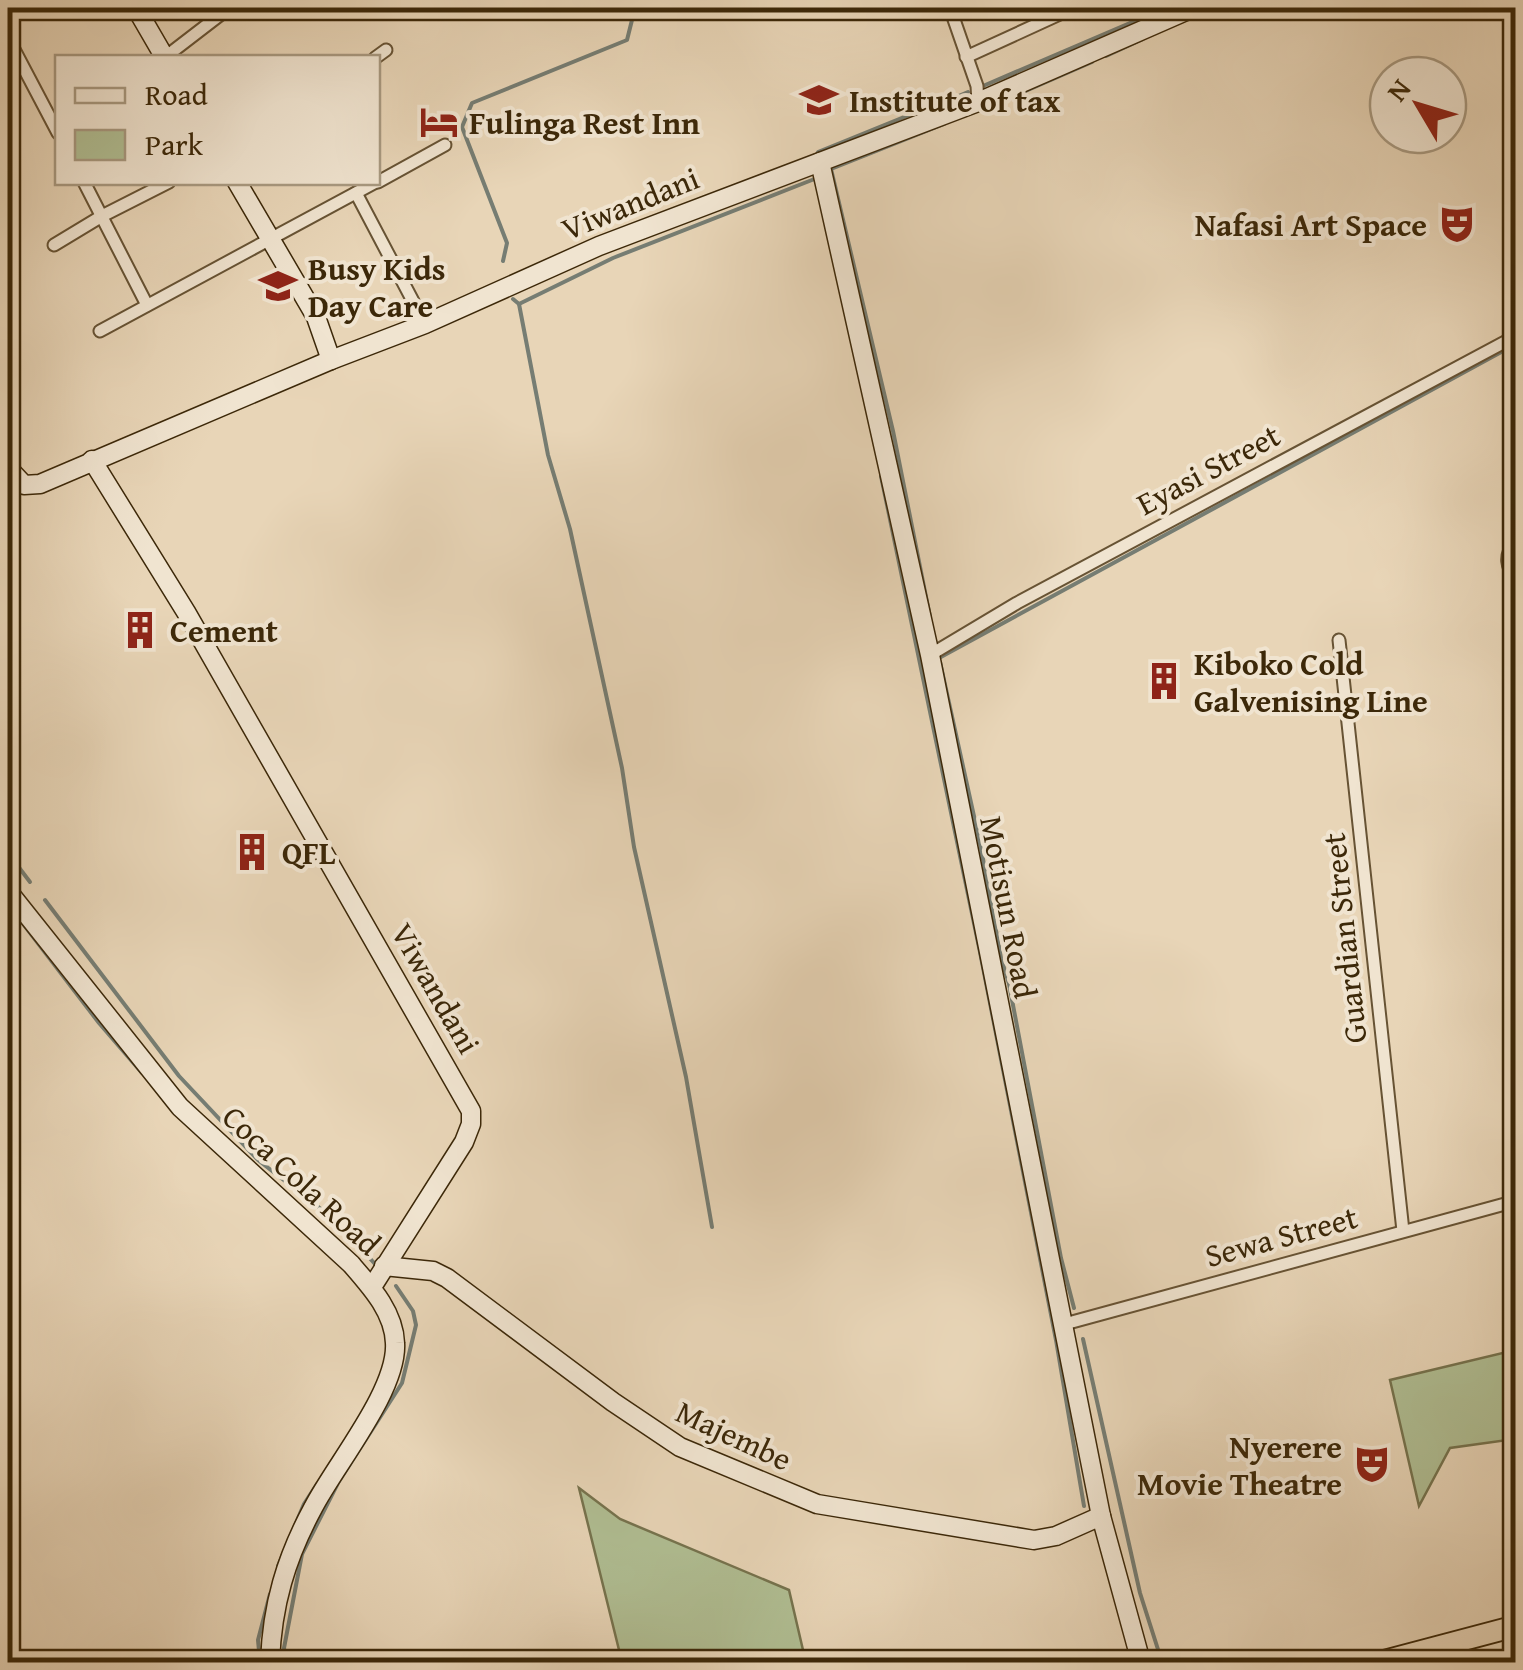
<svg xmlns="http://www.w3.org/2000/svg" width="1523" height="1670" font-family="'Gentium Book Plus',serif">
	<style>
		.green { fill: #b0be93; stroke: #76734e; stroke-width: 2.5 }
		.lines { fill: none; stroke-linecap: round; stroke-linejoin: round }
		.stream { stroke: #767d73; stroke-width: 4 }
		.street-casing { stroke: #675334; stroke-width: 15 }
		.secondary-casing { stroke: #3c2809; stroke-width: 21 }
		.highway-casing { stroke: #3c2809; stroke-width: 24 }
		.street { stroke: #f0e4d0; stroke-width: 11 }
		.secondary { stroke: #f0e4d0; stroke-width: 18 }
		.highway { stroke: #e8d5b7; stroke-width: 20 }
		.labels { text-anchor: middle; dominant-baseline: central; stroke-width: 8; stroke-linejoin: round; paint-order: stroke }
		.poi-label { font-size: 32px; font-weight: bold; fill: #3c2809; stroke: #f0e4d0; text-anchor: start }
		.street-label { font-size: 32px; fill: #3c2809; stroke: #f0e4d0 }
	</style>
	<rect width="100%" height="100%" fill="#e8d5b7"/>
	<filter id="stains"><feTurbulence type="fractalNoise" baseFrequency=".002" numOctaves="4"/><feColorMatrix values="0 0 0 0 .2 0 0 0 0 .09 0 0 0 0 .02 0 0 0 .5 -.17"/></filter>
	<radialGradient id="worn" r=".72"><stop offset=".6" stop-color="#630" stop-opacity="0"/><stop offset="1" stop-color="#630" stop-opacity=".3"/></radialGradient>
	<g class="green">
		<polygon points="1515,1350 1515,1439 1450,1448 1419,1506 1390,1380"/>
		<polygon points="579,1488 620,1519 789,1590 803,1650 878,1651 880,1662 622,1662"/>
	</g>
	<g class="lines">
		<g class="stream">
			<polyline points="1193,17 1215,8"/>
			<polyline points="1106,56 1143,39"/>
			<polyline points="983,86 1165,8"/>
			<polyline points="1009,98 1092,62"/>
			<polyline points="928,109 968,92"/>
			<polyline points="818,152 914,113"/>
			<polyline points="503,261 507,243 462,127 472,103 627,40 635,8"/>
			<polyline points="513,299 519,304 548,455 570,529 622,768 634,847 686,1077 712,1227"/>
			<polyline points="519,304 613,258 817,178"/>
			<polyline points="881,476 980,952 1056,1340 1084,1506"/>
			<polyline points="930,617 893,431 831,169 944,124"/>
			<polyline points="939,658 1516,344"/>
			<polyline points="940,662 981,848 1001,958 1009,984 1061,1258 1074,1308"/>
			<polyline points="8,853 30,882"/>
			<polyline points="45,900 179,1076 258,1160 335,1220 375,1264"/>
			<polyline points="11,908 99,1023 142,1073"/>
			<polyline points="1083,1339 1140,1593 1162,1662"/>
			<polyline points="278,1566 304,1504 317,1484"/>
			<polyline points="260,1662 258,1640 270,1594"/>
			<polyline points="286,1662 284,1648 302,1554 338,1483 402,1383 416,1325 413,1311 396,1286"/>
		</g>
		<g class="street-casing">
			<g id="street">
				<polyline points="950,8 977,86 978,102"/>
				<polyline points="8,14 19,8"/>
				<polyline points="8,38 58,133"/>
				<polyline points="966,57 1073,8"/>
				<polyline points="164,58 229,8"/>
				<polyline points="375,58 386,50"/>
				<polyline points="84,182 147,305"/>
				<polyline points="378,182 445,145"/>
				<polyline points="356,193 425,324"/>
				<polyline points="54,245 102,216 169,182"/>
				<polyline points="100,331 376,182"/>
				<path d="M1516 541C1503 556 1507 566 1516 582"/>
				<polyline points="1339,640 1403,1231"/>
				<polyline points="930,655 1017,603 1516,336"/>
				<polyline points="1061,1325 1516,1201"/>
			</g>
		</g>
		<g class="secondary-casing">
			<g id="secondary">
				<polyline points="136,8 165,58"/>
				<polyline points="820,162 930,655 1101,1516 1141,1662"/>
				<polyline points="237,182 316,317 331,360"/>
				<polyline points="92,460 186,612 471,1111 471,1124 464,1142 372,1287"/>
				<polyline points="8,468 24,485 40,484 331,360 425,324 599,246 978,102 1193,8"/>
				<path d="M8 891 180 1107 351 1264C371 1287 394 1312 395 1343 398 1390 335 1465 313 1508 286 1558 272 1605 270 1662"/>
				<polyline points="384,1266 433,1271 447,1278 613,1402 680,1447 817,1504 1034,1540 1056,1536 1101,1516"/>
			</g>
		</g>
		<g class="highway-casing">
			<polyline id="highway" points="1380,1662 1516,1626"/>
		</g>
		<use href="#street" class="street"/>
		<use href="#secondary" class="secondary"/>
		<use href="#highway" class="highway"/>
	</g>
	<defs>
		<g id="university-bare" transform="scale(3)"><path d="M0-5L7-2L0 1L-7-2ZM-4 1L0 2.5L4 1V4Q0 6-4 4Z" fill="#8f2418" stroke="#f0e4d0" stroke-width="2.5" paint-order="stroke"/></g>
		<g id="hotel-bare" transform="scale(3)"><path d="M-6-4.5h1.5V1H6V5H4.5V3h-9V5H-6ZM-4 0a1.8 1.8 0 1 1 3.6 0ZM.5 0V-2.5h3Q6-2.5 6 0Z" fill="#8f2418" stroke="#f0e4d0" stroke-width="2.5" paint-order="stroke"/></g>
		<g id="theatre-bare" transform="scale(3)"><path d="M-5-5.5Q0-4 5-5.5V0Q5 5 0 6Q-5 5-5 0ZM-3.3-2.5H-1v1.5H-3.3ZM1-2.5H3.3v1.5H1ZM-2.8 1Q0 5.5 2.8 1Z" fill="#8f2418" stroke="#f0e4d0" stroke-width="2.5" paint-order="stroke"/></g>
		<g id="school-bare" transform="scale(3)"><path d="M0-5L7-2L0 1L-7-2ZM-4 1L0 2.5L4 1V4Q0 6-4 4Z" fill="#8f2418" stroke="#f0e4d0" stroke-width="2.5" paint-order="stroke"/></g>
		<g id="building-bare" transform="scale(3)"><path d="M-4-6H4V6H1V3H-1V6H-4ZM-2.5-4.3h1.7v1.8h-1.7ZM.8-4.3h1.7v1.8H.8ZM-2.5-1h1.7V.8h-1.7ZM.8-1h1.7V.8H.8Z" fill="#8f2418" stroke="#f0e4d0" stroke-width="2.5" paint-order="stroke"/></g>
	</defs>
	<g fill-rule="evenodd">
		<use href="#university-bare" x="819" y="100"/>
		<use href="#hotel-bare" x="439" y="122"/>
		<use href="#theatre-bare" x="1457" y="224"/>
		<use href="#school-bare" x="278" y="286"/>
		<use href="#building-bare" x="140" y="630"/>
		<use href="#building-bare" x="1164" y="681"/>
		<use href="#building-bare" x="252" y="852"/>
		<use href="#theatre-bare" x="1372" y="1464"/>
	</g>
	<g class="labels">
		<g class="poi-label">
			<text x="849" y="100">Institute of tax</text>
			<text x="469" y="122">Fulinga Rest Inn</text>
			<text x="1427" y="224" text-anchor="end">Nafasi Art Space</text>
			<text x="308" y="268">Busy Kids<tspan x="308" dy="37">Day Care</tspan></text>
			<text x="170" y="630">Cement</text>
			<text x="1194" y="663">Kiboko Cold<tspan x="1194" dy="37">Galvenising Line</tspan></text>
			<text x="282" y="852">QFL</text>
			<text x="1342" y="1446" text-anchor="end">Nyerere<tspan x="1342" dy="37">Movie Theatre</tspan></text>
		</g>
		<g class="street-label">
			<text transform="translate(630 203) rotate(-22)">Viwandani</text>
			<text transform="translate(1208 469) rotate(-28)">Eyasi Street</text>
			<text transform="translate(1009 907) rotate(79)">Motisun Road</text>
			<text transform="translate(1344 938) rotate(-96)">Guardian Street</text>
			<text transform="translate(436 988) rotate(60)">Viwandani</text>
			<text transform="translate(302 1180) rotate(43)">Coca Cola Road</text>
			<text transform="translate(1281 1236) rotate(-15)">Sewa Street</text>
			<text transform="translate(734 1435) rotate(25)">Majembe</text>
		</g>
	</g>
	<rect width="1523" height="1670" fill="none" stroke="#e8d5b7" stroke-width="40"/>
	<rect x="10" y="10" width="1503" height="1650" fill="none" stroke="#3c2809" stroke-width="5"/>
	<rect x="20" y="20" width="1483" height="1630" fill="none" stroke="#3c2809" stroke-width="2.5"/>
	<rect x="55" y="55" width="325" height="130" fill="#f0e4d0" stroke="#a89980" stroke-width="2.5"/>
	<rect x="75" y="88" width="50" height="15" fill="#f0e4d0" stroke="#a89980" stroke-width="2.5"/>
	<text x="145" y="105" font-size="30" fill="#3c2809">Road</text>
	<rect x="75" y="130" width="50" height="30" fill="#b0be93" stroke="#a89980" stroke-width="2.5"/>
	<text x="145" y="155" font-size="30" fill="#3c2809">Park</text>
	<g transform="translate(1418 105) rotate(308)"><circle r="48" fill="#f0e4d0" stroke="#a89980" stroke-width="2.5"/>
	<path d="M0-8L18 38L0 25L-18 38Z" fill="#8f2418"/>
	<text y="-15" font-size="28" font-weight="bold" text-anchor="middle" fill="#3c2809">N</text>
	</g>
	<rect width="100%" height="100%" filter="url(#stains)"/>
	<rect width="100%" height="100%" fill="url(#worn)"/>
</svg>
